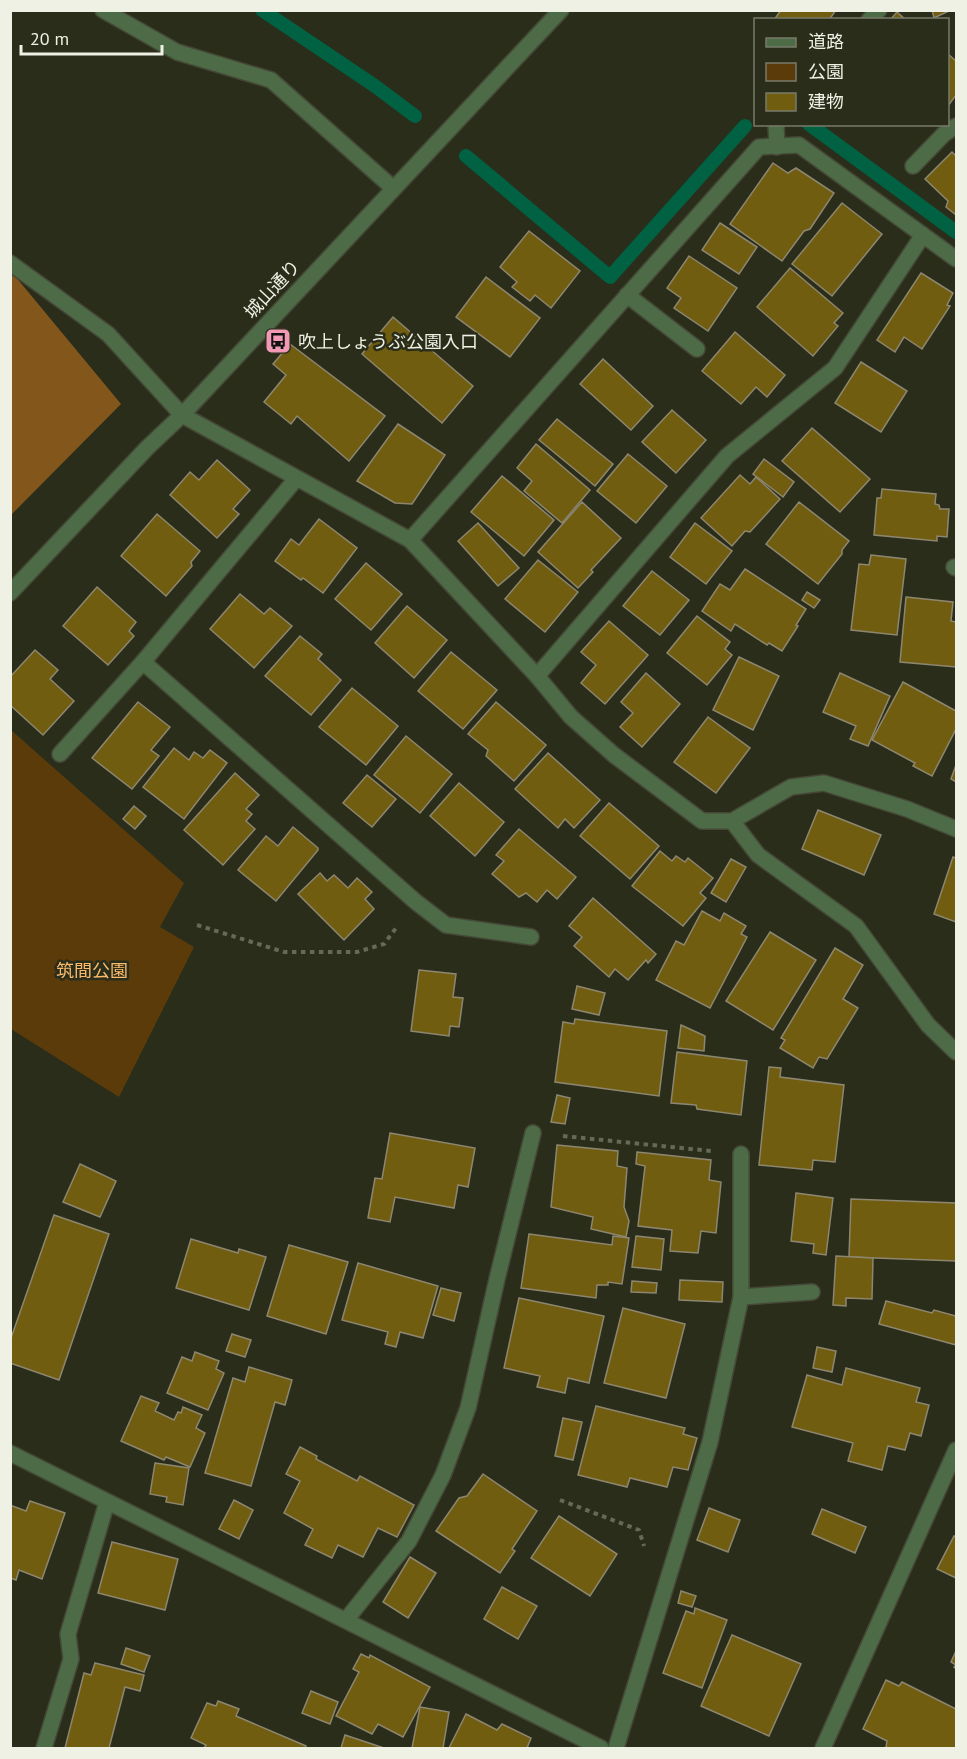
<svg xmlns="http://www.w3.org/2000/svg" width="967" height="1759" font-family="'PT Sans','Noto Sans JP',sans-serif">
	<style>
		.green { fill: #5c3b0b }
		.forest { fill: #83571c }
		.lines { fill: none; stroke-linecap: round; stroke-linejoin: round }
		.stream { stroke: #006143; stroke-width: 14 }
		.building { fill: #715d0f; stroke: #8d8670; stroke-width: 1.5 }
		.minor-casing { stroke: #454836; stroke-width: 18 }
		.path { stroke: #666958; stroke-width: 4; stroke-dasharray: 4.5 4.5; stroke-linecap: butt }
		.minor { stroke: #4c6b46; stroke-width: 15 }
		.labels { text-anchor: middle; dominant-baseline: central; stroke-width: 5; stroke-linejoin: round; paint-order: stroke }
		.street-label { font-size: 18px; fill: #eef1e4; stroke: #2a2d1a }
		.poi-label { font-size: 18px; fill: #eef1e4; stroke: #2a2d1a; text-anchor: start }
		.park-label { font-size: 18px; fill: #fbb969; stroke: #2a2d1a }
	</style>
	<rect width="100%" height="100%" fill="#2a2d1a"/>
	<polygon class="green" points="11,730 184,883 160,927 194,947 119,1097 11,1029"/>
	<polygon class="forest" points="10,270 121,404 11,515 10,515"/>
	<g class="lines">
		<g class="stream">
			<polyline points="262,10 375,86 415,116"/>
			<polyline points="809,124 956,232"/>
			<polyline points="466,156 610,277 745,126"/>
		</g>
	</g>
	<g class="building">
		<polygon points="781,10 836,10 829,20 774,20"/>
		<polygon points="932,10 951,10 934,18"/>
		<polygon points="897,12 906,20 890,20"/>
		<polygon points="948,54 956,61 956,95 948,106"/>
		<polygon points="952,152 956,156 956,215 946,207 948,201 925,179"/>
		<polygon points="773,163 788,173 796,168 834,193 810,229 804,231 782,261 730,224"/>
		<polygon points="842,203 882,234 832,296 792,264"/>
		<polygon points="720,223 757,247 739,274 702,250"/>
		<polygon points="529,231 580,271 551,308 535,295 530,301 512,287 517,282 500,267"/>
		<polygon points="689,256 737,288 708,331 674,308 681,298 667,288"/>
		<polygon points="790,268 843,313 834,323 838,326 813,356 757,307"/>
		<polygon points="921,273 953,293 947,305 950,306 922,349 904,337 895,352 877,340"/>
		<polygon points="486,277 540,318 510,357 456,317"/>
		<polygon points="393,317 473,386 442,423 362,354"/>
		<polygon points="735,332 785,375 767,397 756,387 741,404 702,371"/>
		<polygon points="290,344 385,416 349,461 297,416 291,424 264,402 286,375 273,364"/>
		<polygon points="603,359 653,406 631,430 580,384"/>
		<polygon points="861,362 907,391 881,432 835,403"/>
		<polygon points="672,410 706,440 676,473 642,442"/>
		<polygon points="557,419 613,464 595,486 539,440"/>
		<polygon points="398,424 445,455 412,504 395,503 357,481"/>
		<polygon points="812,428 870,479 840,512 782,461"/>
		<polygon points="536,444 590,490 562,523 524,491 532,481 517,468"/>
		<polygon points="628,454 667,486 636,523 597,491"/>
		<polygon points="764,459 794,482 783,497 753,474"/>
		<polygon points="217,460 250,490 233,509 239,514 217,538 170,495 190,472 199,480"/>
		<polygon points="740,475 750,484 756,477 780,499 750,532 745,531 732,546 701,518"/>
		<polygon points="502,476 554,520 524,556 471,512"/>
		<polygon points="882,489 936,494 935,504 939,505 940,509 949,509 947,537 937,536 937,541 874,535 877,498 881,498"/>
		<polygon points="582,502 621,538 591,570 593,572 578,588 538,552"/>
		<polygon points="799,502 849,541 842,550 842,554 818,584 766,544"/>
		<polygon points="157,514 200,551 191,562 192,566 166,596 121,556"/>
		<polygon points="319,519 357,548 323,593 303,578 301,580 275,561 291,539 299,545"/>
		<polygon points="478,523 519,568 498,586 458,541"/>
		<polygon points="695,523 732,551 706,584 670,557"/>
		<polygon points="871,555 906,559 897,635 851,630 859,564 869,565"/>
		<polygon points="538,560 578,592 545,632 505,599"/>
		<polygon points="366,563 402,594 371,630 335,599"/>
		<polygon points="745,569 806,609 796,625 798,626 782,651 769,643 767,645 735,624 731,631 702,611 720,584 730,590"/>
		<polygon points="652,571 689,600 660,635 623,606"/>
		<polygon points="97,587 136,622 129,631 134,636 108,665 63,626"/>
		<polygon points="807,592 820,600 814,608 802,600"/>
		<polygon points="240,594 264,614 270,608 292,626 254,668 210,629"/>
		<polygon points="906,597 953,602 951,621 956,622 956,667 900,662"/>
		<polygon points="407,606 447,640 414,678 375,643"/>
		<polygon points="697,616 730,642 725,649 732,655 707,685 667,653"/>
		<polygon points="609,621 648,655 605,704 581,683 596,665 581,652"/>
		<polygon points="300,636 322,654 318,659 341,680 311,715 265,676"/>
		<polygon points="35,650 58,670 50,679 74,701 43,735 10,705 10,677"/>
		<polygon points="451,652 497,690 463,729 418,691"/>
		<polygon points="739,657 779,676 753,730 713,710"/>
		<polygon points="646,673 680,704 642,747 620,727 633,713 621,702"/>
		<polygon points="840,673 890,696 868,746 850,739 856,726 823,712"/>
		<polygon points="903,682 956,711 956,729 932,776 913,766 915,763 872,740"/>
		<polygon points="352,688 398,726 366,765 319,727"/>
		<polygon points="138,702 170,727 151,750 159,756 132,789 92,758"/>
		<polygon points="496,702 546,745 514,781 486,756 488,750 468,734"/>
		<polygon points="708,717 750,748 716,793 674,762"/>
		<polygon points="406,736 452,774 420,813 374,775"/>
		<polygon points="174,748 189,760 194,752 203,758 210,750 227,763 184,819 143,787"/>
		<polygon points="548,753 600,800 574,828 565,819 558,828 515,789"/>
		<polygon points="956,765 956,782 951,779"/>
		<polygon points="235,773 259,795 246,809 252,814 246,821 255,829 223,865 184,830"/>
		<polygon points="367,775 396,799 372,827 343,803"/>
		<polygon points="459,783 504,822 475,856 430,816"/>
		<polygon points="609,803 659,846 630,879 580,836"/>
		<polygon points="134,806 146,816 135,829 123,819"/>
		<polygon points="818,810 881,835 864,875 802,849"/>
		<polygon points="293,827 318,848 318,850 276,901 238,870 266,836 278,846"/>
		<polygon points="519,829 576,877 557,899 547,890 537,902 526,893 519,897 492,874 504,861 496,855"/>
		<polygon points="660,851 672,861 676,856 685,862 688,858 713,878 700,893 706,898 683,926 632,886"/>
		<polygon points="953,857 956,858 956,922 934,914"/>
		<polygon points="731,859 746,867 726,902 711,893"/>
		<polygon points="320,873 327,881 334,875 348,888 357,878 372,892 365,899 374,909 344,940 298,894"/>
		<polygon points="593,898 656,954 648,963 646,960 628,980 615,969 609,977 574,946 582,937 569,926"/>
		<polygon points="702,911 720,921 724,913 746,926 741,934 747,937 710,1008 656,980 676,941 684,945"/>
		<polygon points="770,932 816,960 773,1030 726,1001"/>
		<polygon points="835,948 863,965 843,999 858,1008 827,1059 819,1057 813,1068 780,1048 785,1040 781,1038"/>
		<polygon points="419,970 456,974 453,997 463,998 459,1027 450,1026 449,1036 411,1031"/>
		<polygon points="577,986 605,993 599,1015 572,1009"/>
		<polygon points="575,1019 667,1031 659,1096 555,1082 563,1022 574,1024"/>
		<polygon points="681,1025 705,1036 704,1051 678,1048"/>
		<polygon points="677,1052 747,1061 741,1115 697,1109 696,1105 671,1103"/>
		<polygon points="769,1067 781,1068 780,1077 844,1085 835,1162 813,1160 812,1170 759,1165"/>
		<polygon points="557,1095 570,1098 565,1124 551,1122"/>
		<polygon points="390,1133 475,1148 468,1187 458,1185 454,1208 395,1197 390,1222 368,1218 375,1178 382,1179"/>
		<polygon points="557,1145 618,1151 617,1166 627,1168 624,1207 629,1221 626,1237 591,1229 593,1217 551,1207"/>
		<polygon points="637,1152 711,1160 709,1180 721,1182 716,1233 701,1231 698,1253 670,1251 672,1230 638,1226 645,1166 636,1164"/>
		<polygon points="80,1164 116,1181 100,1217 63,1202"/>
		<polygon points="796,1193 833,1198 826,1255 813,1253 814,1244 791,1241"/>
		<polygon points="851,1199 956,1203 956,1261 849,1257"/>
		<polygon points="54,1215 109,1234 59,1380 10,1363 10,1341"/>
		<polygon points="529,1234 612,1245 613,1236 629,1238 622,1284 608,1282 608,1285 597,1285 596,1298 521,1288"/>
		<polygon points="636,1236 664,1239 661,1270 632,1267"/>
		<polygon points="191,1239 238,1253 239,1249 266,1257 249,1310 176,1288"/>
		<polygon points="289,1245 348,1262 326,1334 267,1316"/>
		<polygon points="836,1256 873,1258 872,1299 846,1298 846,1306 833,1305"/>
		<polygon points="358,1263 438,1286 423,1338 400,1332 396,1347 385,1344 388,1332 342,1320"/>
		<polygon points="680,1280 723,1282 722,1302 679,1300"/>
		<polygon points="632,1281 657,1283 656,1293 631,1292"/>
		<polygon points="441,1288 461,1293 454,1321 433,1315"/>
		<polygon points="519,1298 604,1316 589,1383 568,1378 565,1393 537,1387 540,1376 504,1368"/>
		<polygon points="886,1301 932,1313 934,1310 956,1316 956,1345 879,1324"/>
		<polygon points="623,1308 685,1324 666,1398 604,1383"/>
		<polygon points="232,1334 251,1340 245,1357 226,1351"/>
		<polygon points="817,1347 836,1351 832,1372 813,1368"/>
		<polygon points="195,1352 219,1361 216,1369 224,1373 208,1410 167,1393 182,1357 192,1361"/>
		<polygon points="249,1367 292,1380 285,1405 275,1402 251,1486 205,1473 233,1378 245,1382"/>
		<polygon points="846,1368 920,1388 916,1402 929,1405 921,1436 910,1433 905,1450 888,1446 882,1470 848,1461 853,1443 792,1427 807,1375 842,1385"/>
		<polygon points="141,1396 159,1403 155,1411 174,1420 178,1412 181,1413 183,1407 202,1415 196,1428 205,1433 190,1467 166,1457 164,1460 121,1441"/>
		<polygon points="596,1406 685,1428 683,1434 697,1438 688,1470 673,1467 667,1487 630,1478 627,1487 578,1475"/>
		<polygon points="563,1418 582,1422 573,1460 555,1456"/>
		<polygon points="300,1447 317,1456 316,1459 357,1481 360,1476 414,1505 397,1537 378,1528 363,1557 338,1545 332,1558 305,1545 313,1529 284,1513 300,1481 286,1474"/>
		<polygon points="155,1463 189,1468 183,1505 166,1502 167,1497 150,1494"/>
		<polygon points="483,1474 537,1511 512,1549 515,1551 500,1573 436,1531 459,1498 467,1496"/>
		<polygon points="234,1500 253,1510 239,1539 219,1529"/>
		<polygon points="30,1501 65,1513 42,1579 19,1570 16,1580 10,1578 10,1505 26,1511"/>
		<polygon points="709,1508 740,1520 728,1552 697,1540"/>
		<polygon points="822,1509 866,1527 855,1553 812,1534"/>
		<polygon points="559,1516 617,1554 590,1596 531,1558"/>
		<polygon points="954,1536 956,1537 956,1578 937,1569"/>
		<polygon points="112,1542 178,1559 165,1610 98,1593"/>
		<polygon points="410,1557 436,1573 408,1618 383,1602"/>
		<polygon points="502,1587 537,1606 518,1639 484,1619"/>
		<polygon points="681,1591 696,1596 692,1607 678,1603"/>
		<polygon points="695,1608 727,1620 702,1688 663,1673 686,1611 694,1614"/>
		<polygon points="732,1635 801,1664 769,1736 701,1706"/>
		<polygon points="126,1648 150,1656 144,1672 121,1664"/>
		<polygon points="956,1651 956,1669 954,1667 956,1665 951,1662"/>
		<polygon points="361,1654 369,1658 370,1655 430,1687 403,1737 378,1724 372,1734 336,1716 359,1672 353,1669"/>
		<polygon points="95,1663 144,1675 140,1691 125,1687 109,1748 65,1748 84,1673 91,1675"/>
		<polygon points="886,1680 899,1686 902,1682 956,1709 956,1748 889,1748 886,1747 887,1741 863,1729"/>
		<polygon points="311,1691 338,1702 330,1724 302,1713"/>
		<polygon points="218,1701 239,1709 236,1716 306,1746 305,1748 204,1748 206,1745 191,1738 207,1703 216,1706"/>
		<polygon points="420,1707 449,1712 443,1748 412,1748"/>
		<polygon points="466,1714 497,1730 502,1724 531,1738 527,1748 449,1748"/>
		<polygon points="345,1735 384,1748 341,1748"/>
	</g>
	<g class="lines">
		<g class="minor-casing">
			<g id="minor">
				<polyline points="103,10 177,52 271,80 393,188"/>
				<polyline points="869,20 879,10"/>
				<polyline points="776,124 777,147"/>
				<polyline points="913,166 944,134 956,126"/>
				<polyline points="10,263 108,334 182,415 410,540 537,676 571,717 614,755 702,821 732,821 791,787 824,783 907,809 956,829"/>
				<polyline points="627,295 697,349"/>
				<polyline points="410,540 759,147 799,145 956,259"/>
				<polyline points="954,567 956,568"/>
				<polyline points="10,593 148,447 182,415 561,10"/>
				<polyline points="143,662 416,902 446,925 531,937"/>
				<polyline points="537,676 727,456 835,368 923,235"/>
				<polyline points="60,754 143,662 296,479"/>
				<polyline points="732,821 758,855 856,926 928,1025 956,1052"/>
				<polyline points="741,1297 812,1292"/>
				<polyline points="10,1453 601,1748"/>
				<polyline points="346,1620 409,1541 443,1475 468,1408 497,1279 533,1133"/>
				<polyline points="44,1748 71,1659 68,1634 107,1502"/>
				<polyline points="616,1748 710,1442 741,1297 741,1154"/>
				<polyline points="823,1748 956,1450"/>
			</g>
		</g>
		<g class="path">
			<polyline points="197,925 284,952 357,952 384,944 396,928"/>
			<polyline points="563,1136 711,1151"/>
			<polyline points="560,1500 639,1530 644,1546"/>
		</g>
		<use href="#minor" class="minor"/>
	</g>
	<defs>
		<g id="bus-square" transform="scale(1.35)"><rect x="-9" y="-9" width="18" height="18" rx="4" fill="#f09ab5" stroke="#2a2d1a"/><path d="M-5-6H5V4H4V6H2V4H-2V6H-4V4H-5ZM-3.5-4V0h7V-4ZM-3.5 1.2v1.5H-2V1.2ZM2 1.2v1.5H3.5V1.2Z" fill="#111"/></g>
	</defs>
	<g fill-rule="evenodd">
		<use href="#bus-square" x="278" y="341"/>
	</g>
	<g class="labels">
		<g class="street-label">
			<text transform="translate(272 289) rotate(-47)">城山通り</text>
		</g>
		<g class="poi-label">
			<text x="298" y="341">吹上しょうぶ公園入口</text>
		</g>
		<g class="park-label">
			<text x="92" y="970">筑間公園</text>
		</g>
	</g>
	<rect width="967" height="1759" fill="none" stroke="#eef1e4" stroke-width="24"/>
	<rect x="754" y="18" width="195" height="108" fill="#2a2d1a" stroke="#787b6b" stroke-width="1.5"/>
	<rect x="766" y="38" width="30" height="9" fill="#4c6b46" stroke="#787b6b" stroke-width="1.5"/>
	<text x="808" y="48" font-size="18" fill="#eef1e4">道路</text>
	<rect x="766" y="63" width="30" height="18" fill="#5c3b0b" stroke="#787b6b" stroke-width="1.5"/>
	<text x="808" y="78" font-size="18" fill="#eef1e4">公園</text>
	<rect x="766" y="93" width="30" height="18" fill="#715d0f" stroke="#787b6b" stroke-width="1.5"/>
	<text x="808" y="108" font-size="18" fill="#eef1e4">建物</text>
	<path d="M21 45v9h141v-9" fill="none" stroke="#eef1e4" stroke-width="3"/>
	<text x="30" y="45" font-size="18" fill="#eef1e4" stroke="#2a2d1a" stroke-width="4.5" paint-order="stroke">20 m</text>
</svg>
